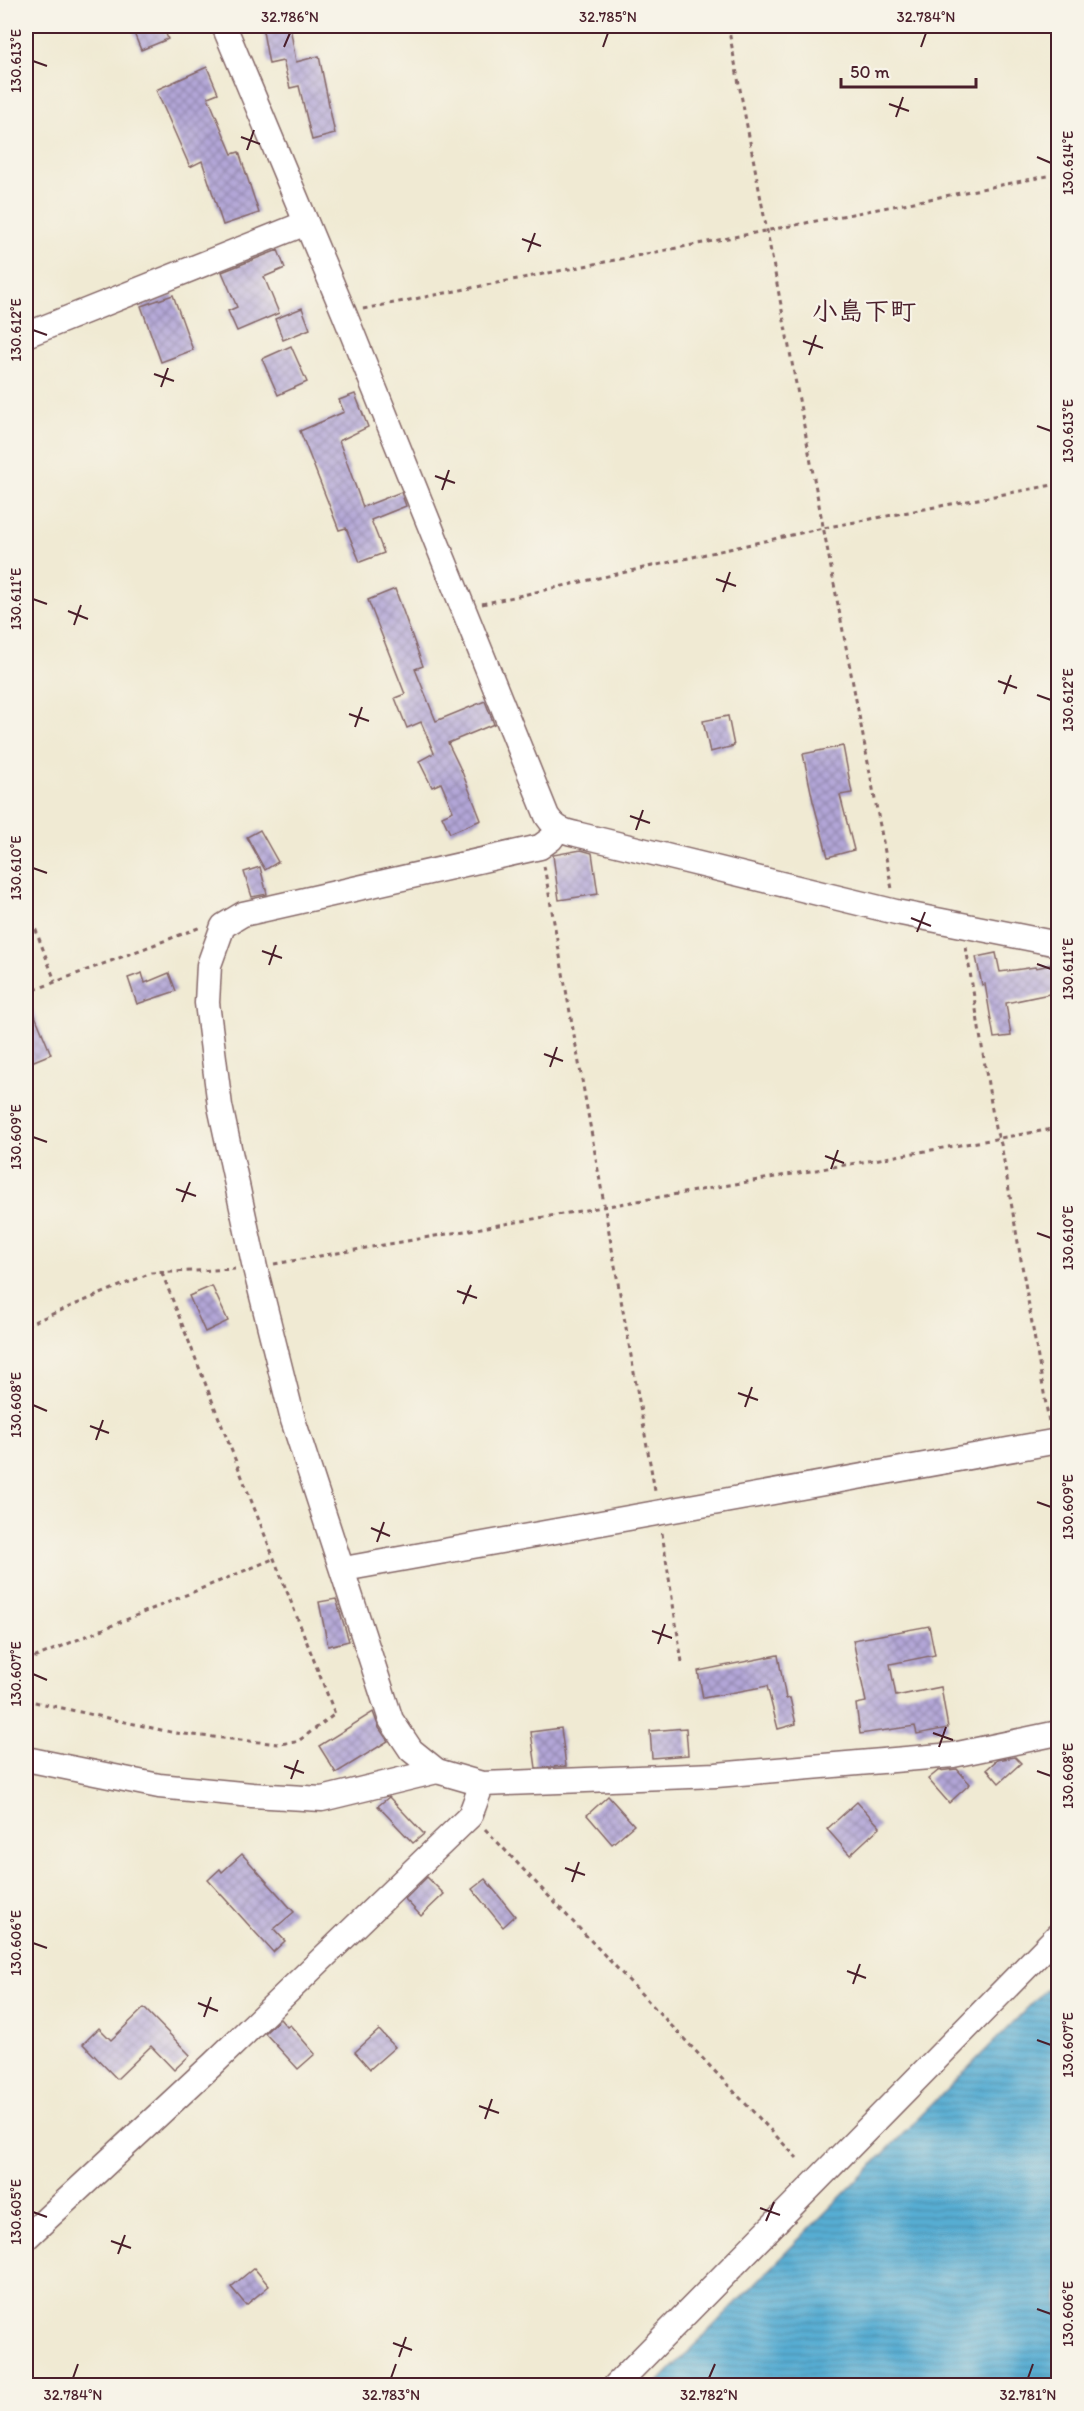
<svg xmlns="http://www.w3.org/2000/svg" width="1084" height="2411" font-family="Itim,'Klee One',sans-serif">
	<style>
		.water { fill: url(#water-rules); stroke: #50667f; stroke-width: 1.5 }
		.building { fill: url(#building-cross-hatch) }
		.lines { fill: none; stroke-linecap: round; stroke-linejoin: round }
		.minor-casing { stroke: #846666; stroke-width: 27 }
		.path { stroke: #846666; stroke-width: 3; stroke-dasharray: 4.5 4.5; stroke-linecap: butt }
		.minor { stroke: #fff; stroke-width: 24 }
		.ticks { fill: none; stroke: #4a1f2b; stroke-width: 2 }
		.labels { text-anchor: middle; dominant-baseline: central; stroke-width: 4.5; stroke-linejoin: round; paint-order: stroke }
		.quarter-label { font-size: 26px; font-weight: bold; fill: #4a1f2b; stroke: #f7f3e8 }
		.neatline { fill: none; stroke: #4a1f2b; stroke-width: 2 }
		.ticks-label { font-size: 15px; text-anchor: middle; fill: #4a1f2b }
	</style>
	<defs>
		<pattern id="water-rules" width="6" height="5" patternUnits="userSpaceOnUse" patternTransform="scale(1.5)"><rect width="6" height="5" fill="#57add3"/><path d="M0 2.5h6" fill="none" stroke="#4a8cab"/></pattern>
		<pattern id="building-cross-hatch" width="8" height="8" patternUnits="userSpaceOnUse" patternTransform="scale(1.5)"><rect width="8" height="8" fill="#b2a6d7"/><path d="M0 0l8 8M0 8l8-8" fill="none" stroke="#9387af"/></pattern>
	</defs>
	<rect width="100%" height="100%" fill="#f7f3e8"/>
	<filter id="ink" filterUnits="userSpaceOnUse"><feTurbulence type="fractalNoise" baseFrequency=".0167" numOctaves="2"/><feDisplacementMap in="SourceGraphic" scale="12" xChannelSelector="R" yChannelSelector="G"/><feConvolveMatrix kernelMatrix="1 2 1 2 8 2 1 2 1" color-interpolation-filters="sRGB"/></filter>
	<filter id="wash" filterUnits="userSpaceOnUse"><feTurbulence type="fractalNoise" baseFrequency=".008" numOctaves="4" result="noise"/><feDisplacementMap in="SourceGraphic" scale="24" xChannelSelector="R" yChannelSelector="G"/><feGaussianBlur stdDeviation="1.35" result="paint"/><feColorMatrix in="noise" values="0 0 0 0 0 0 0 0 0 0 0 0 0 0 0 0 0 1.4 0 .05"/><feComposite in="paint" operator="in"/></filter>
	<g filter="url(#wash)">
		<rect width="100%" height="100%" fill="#f0ead3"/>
		<polygon class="water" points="1058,1977 1058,2385 655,2385"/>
		<g id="blocks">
			<g class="building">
				<polygon points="131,26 163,26 168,39 141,50"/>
				<polygon points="262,26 290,26 296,62 319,56 335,134 312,140 299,86 290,88 283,61 269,64"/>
				<polygon points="207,67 218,93 208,97 232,154 239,152 259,213 223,225 202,161 190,167 156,90"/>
				<polygon points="278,250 285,268 264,277 279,313 237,331 228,311 237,307 222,272"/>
				<polygon points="173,295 193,350 161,362 141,306"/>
				<polygon points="302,308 310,329 283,340 275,319"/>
				<polygon points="291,346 307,382 278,395 262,359"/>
				<polygon points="355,394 368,427 339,441 363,507 401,492 406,506 371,520 384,553 360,562 346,528 339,530 300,431 344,412 339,400"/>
				<polygon points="395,589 423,666 415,669 436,721 485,701 494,724 448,743 462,772 481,820 450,833 442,816 453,811 441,783 432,787 419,761 434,753 421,722 407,728 395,698 405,694 368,600"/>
				<polygon points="728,716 734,746 710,752 703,721"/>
				<polygon points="843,746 852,793 840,795 854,850 828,857 813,801 803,754"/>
				<polygon points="260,830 278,862 265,870 247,837"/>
				<polygon points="581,850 592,853 598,894 559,900 553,855"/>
				<polygon points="260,867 267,894 252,897 244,872"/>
				<polygon points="996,953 1000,972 1035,967 1036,968 1055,964 1059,992 1006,1003 1011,1036 994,1038 985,984 982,985 976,957"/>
				<polygon points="142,973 145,983 169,973 176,991 137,1004 128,978"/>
				<polygon points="26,994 51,1054 29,1063 26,1054"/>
				<polygon points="212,1286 228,1321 205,1332 189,1296"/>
				<polygon points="336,1599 349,1641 328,1646 319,1602"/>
				<polygon points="929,1626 935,1655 890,1664 896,1696 941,1687 948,1728 917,1734 915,1726 860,1734 856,1704 866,1702 853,1640"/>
				<polygon points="778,1655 786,1699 790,1698 796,1724 778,1729 767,1686 703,1698 698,1671"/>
				<polygon points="373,1712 379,1728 388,1741 336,1773 319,1746"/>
				<polygon points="561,1728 566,1766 536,1768 531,1732"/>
				<polygon points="686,1728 688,1755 652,1758 650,1731"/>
				<polygon points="1015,1757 1021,1763 999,1783 987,1769 997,1760"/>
				<polygon points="957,1769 970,1784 949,1803 928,1779 938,1771"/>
				<polygon points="608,1796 634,1825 612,1844 587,1815"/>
				<polygon points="389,1797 424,1834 413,1843 378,1806"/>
				<polygon points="857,1802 880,1827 850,1855 827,1829"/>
				<polygon points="242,1854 294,1912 274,1929 285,1941 273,1952 208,1880 220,1869 222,1872"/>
				<polygon points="427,1877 444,1894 421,1916 405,1899"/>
				<polygon points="485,1879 515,1916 503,1927 472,1889"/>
				<polygon points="144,2008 190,2055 174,2070 151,2046 117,2079 83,2044 99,2028 111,2040"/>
				<polygon points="280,2019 287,2027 290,2025 315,2054 298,2069 265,2033"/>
				<polygon points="379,2030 395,2047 370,2069 355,2052"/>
				<polygon points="254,2268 269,2286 246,2305 231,2287"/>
			</g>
		</g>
	</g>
	<g filter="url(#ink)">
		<use href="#blocks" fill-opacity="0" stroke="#846666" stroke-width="1.5"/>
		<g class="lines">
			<g class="minor-casing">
				<g id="minor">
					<path d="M224 26 344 313 547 816C555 828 562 831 576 834L896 912 1058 944"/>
					<polyline points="26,335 306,223"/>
					<polyline points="558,829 551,839 540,847 243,914 223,926 209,965 207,1003 220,1106 255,1268 293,1420 391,1720 411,1750 437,1771 482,1784 716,1775 953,1755 1058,1733"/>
					<polyline points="344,1569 1058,1441"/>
					<polyline points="26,1759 159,1786 252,1795 322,1799 437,1771"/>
					<polyline points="26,2238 213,2064 470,1816 482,1784"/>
					<polyline points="615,2386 1058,1935"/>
				</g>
			</g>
			<g class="path">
				<polyline points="728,26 892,889"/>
				<polyline points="363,309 1058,174"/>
				<polyline points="482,604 823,528 1058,484"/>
				<polyline points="544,866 655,1491"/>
				<polyline points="26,904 55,981"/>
				<polyline points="966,947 995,1128 1001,1144 1049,1422"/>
				<polyline points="26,993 201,927"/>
				<polyline points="274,1264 1058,1128"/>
				<polyline points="26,1325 151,1273 235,1269"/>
				<polyline points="1056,1460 1058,1470"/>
				<polyline points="662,1533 682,1662"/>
				<polyline points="26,1661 273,1559"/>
				<polyline points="26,1700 175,1733 278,1744 297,1742 335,1714 162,1273"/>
				<polyline points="485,1829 797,2158"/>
			</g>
			<use href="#minor" class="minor"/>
		</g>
	</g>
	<path class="ticks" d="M284 47 290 33M603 47 608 33M921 47 926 33M33 61 47 66M889 104 909 111M896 117 903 97M241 137 260 144M247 150 254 130M1037 157 1051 163M522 239 541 246M528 252 535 233M33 330 47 335M803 341 823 348M809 355 816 335M154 374 174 381M161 387 168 368M1037 426 1051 431M435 476 455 483M442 490 449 470M716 579 736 586M723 592 730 572M33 599 47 604M68 611 88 619M74 625 81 605M998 681 1017 688M1004 694 1011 675M1037 695 1051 700M349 714 369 721M355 727 362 707M630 816 650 823M636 830 643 810M33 868 47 873M911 918 931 926M917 932 925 912M262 951 282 958M1037 964 1051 969M269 965 276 945M544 1054 563 1061M550 1067 557 1047M33 1137 47 1142M825 1156 844 1163M831 1169 838 1150M176 1189 196 1196M182 1202 190 1182M1037 1233 1051 1238M457 1291 477 1298M463 1304 471 1285M738 1393 758 1400M33 1405 47 1411M745 1407 752 1387M90 1426 109 1433M96 1440 103 1420M1037 1502 1051 1507M371 1528 390 1536M377 1542 384 1522M652 1631 672 1638M658 1644 665 1624M33 1674 47 1680M933 1733 953 1740M939 1747 946 1727M284 1766 304 1773M1037 1771 1051 1776M291 1779 298 1760M565 1868 585 1875M572 1882 579 1862M33 1943 47 1948M847 1971 866 1978M853 1984 860 1964M198 2003 218 2011M204 2017 211 1997M1037 2040 1051 2045M479 2106 499 2113M485 2119 492 2099M760 2208 780 2215M33 2212 47 2217M766 2221 774 2202M111 2241 131 2248M118 2254 125 2235M1037 2309 1051 2314M393 2343 412 2350M399 2357 406 2337M73 2378 78 2364M391 2378 396 2364M709 2378 715 2364M1028 2378 1033 2364"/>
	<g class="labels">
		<g class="quarter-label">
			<text x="864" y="311">小島下町</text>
		</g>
	</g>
	<rect width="1084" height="2411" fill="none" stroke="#f7f3e8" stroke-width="66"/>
	<path d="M841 78v9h135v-9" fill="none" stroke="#4a1f2b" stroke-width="3"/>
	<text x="850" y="78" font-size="18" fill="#4a1f2b" stroke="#f7f3e8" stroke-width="4.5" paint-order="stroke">50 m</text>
	<rect x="33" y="33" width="1018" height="2345" class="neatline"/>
	<g class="ticks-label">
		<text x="290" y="22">32.786°N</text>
		<text x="608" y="22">32.785°N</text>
		<text x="926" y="22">32.784°N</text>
		<text transform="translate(16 61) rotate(-90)" y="5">130.613°E</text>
		<text transform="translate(1068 163) rotate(-90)" y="5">130.614°E</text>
		<text transform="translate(16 330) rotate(-90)" y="5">130.612°E</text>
		<text transform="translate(1068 431) rotate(-90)" y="5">130.613°E</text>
		<text transform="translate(16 599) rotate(-90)" y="5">130.611°E</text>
		<text transform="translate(1068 700) rotate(-90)" y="5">130.612°E</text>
		<text transform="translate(16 868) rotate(-90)" y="5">130.610°E</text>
		<text transform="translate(1068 969) rotate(-90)" y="5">130.611°E</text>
		<text transform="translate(16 1137) rotate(-90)" y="5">130.609°E</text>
		<text transform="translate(1068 1238) rotate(-90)" y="5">130.610°E</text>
		<text transform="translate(16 1405) rotate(-90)" y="5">130.608°E</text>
		<text transform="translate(1068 1507) rotate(-90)" y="5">130.609°E</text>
		<text transform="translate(16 1674) rotate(-90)" y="5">130.607°E</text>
		<text transform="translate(1068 1776) rotate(-90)" y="5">130.608°E</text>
		<text transform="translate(16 1943) rotate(-90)" y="5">130.606°E</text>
		<text transform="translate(1068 2045) rotate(-90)" y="5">130.607°E</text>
		<text transform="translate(16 2212) rotate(-90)" y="5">130.605°E</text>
		<text transform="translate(1068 2314) rotate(-90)" y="5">130.606°E</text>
		<text x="73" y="2400">32.784°N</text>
		<text x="391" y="2400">32.783°N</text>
		<text x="709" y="2400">32.782°N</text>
		<text x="1028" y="2400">32.781°N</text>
	</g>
</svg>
